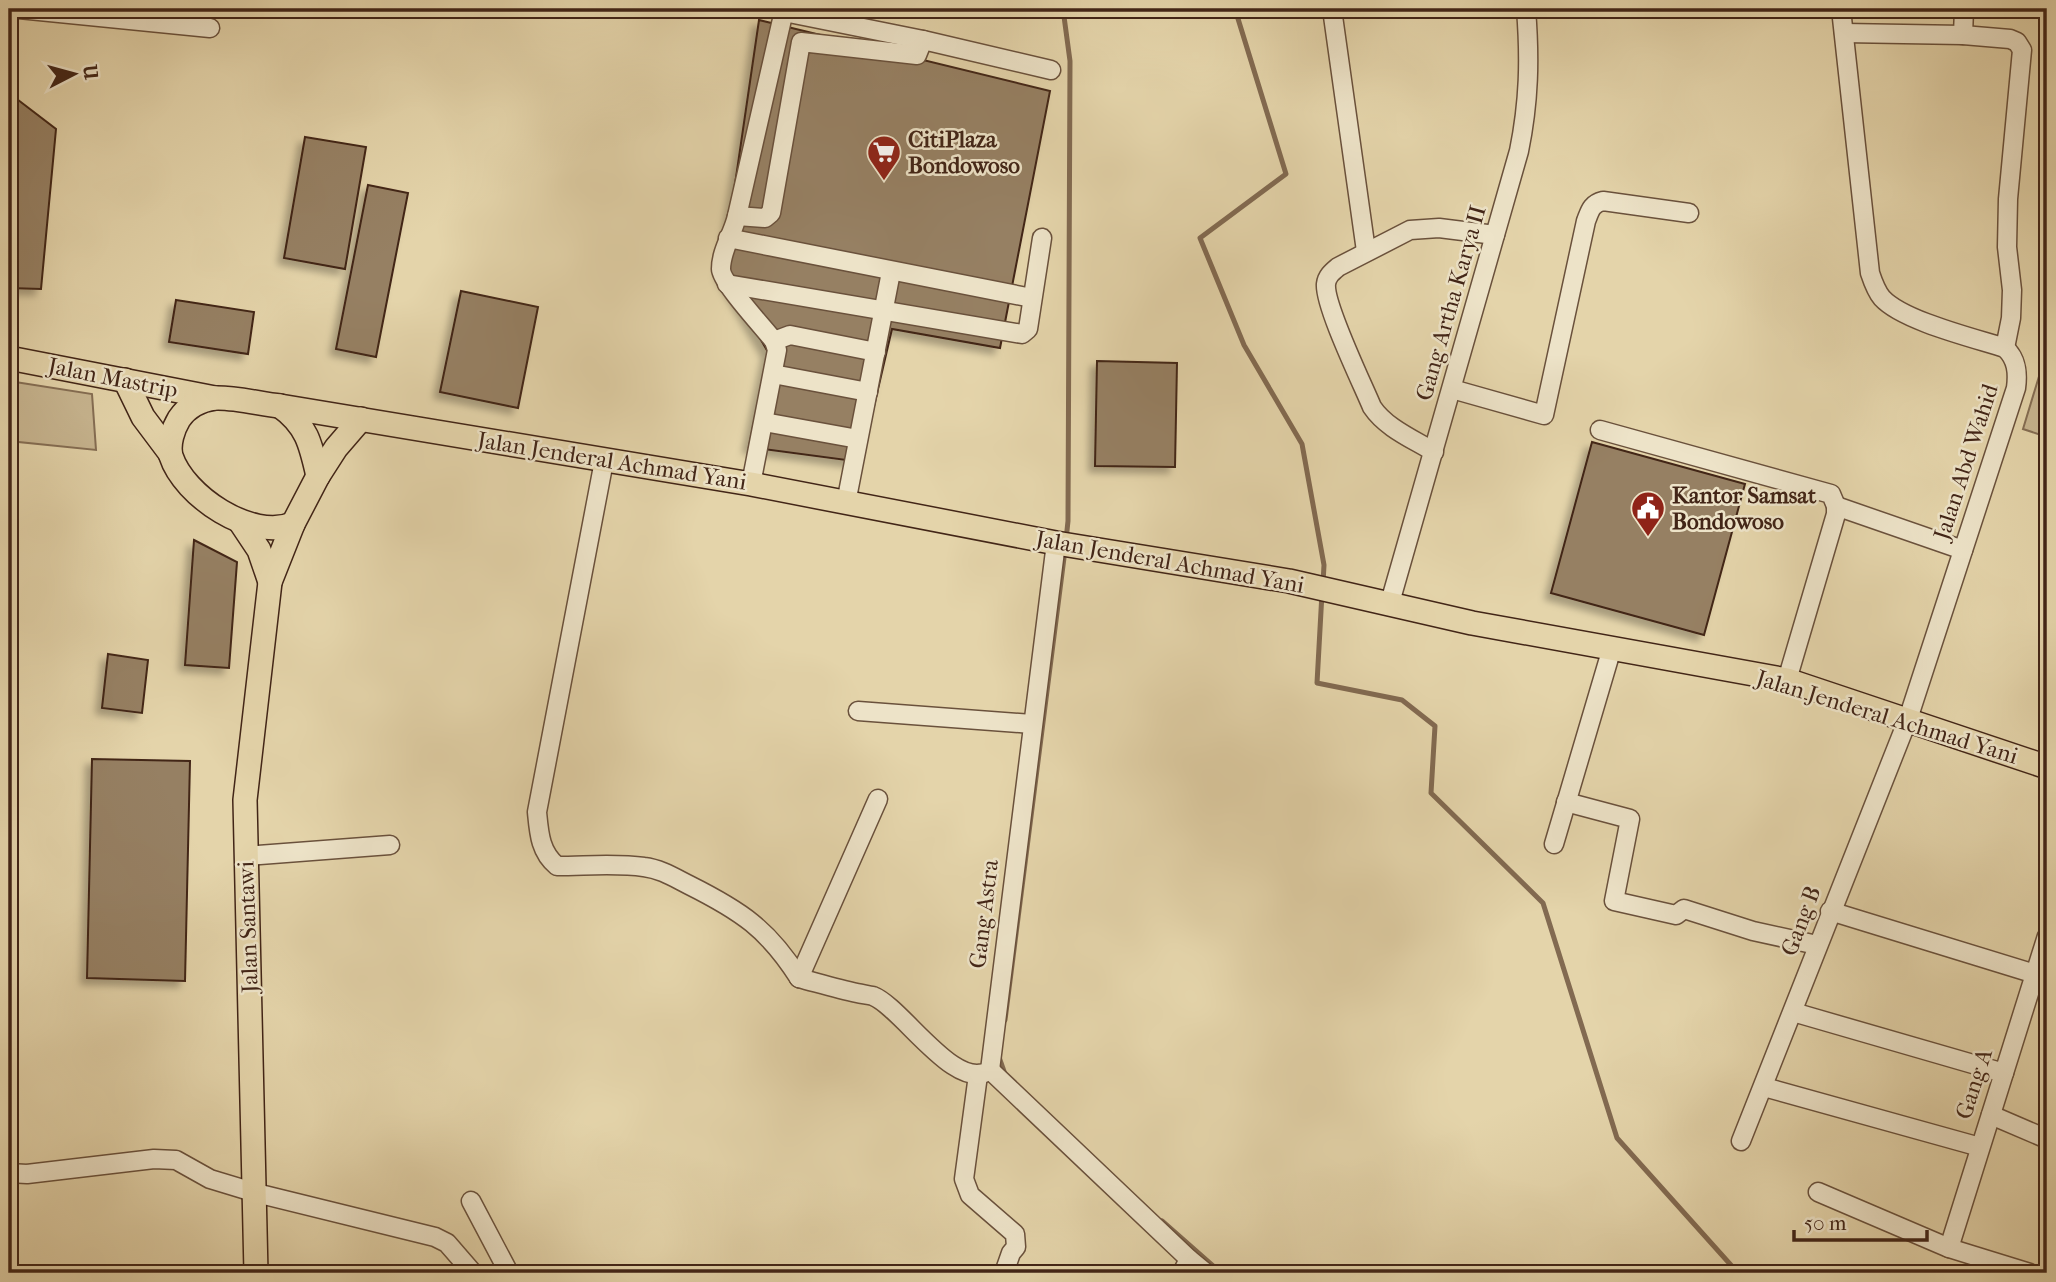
<svg xmlns="http://www.w3.org/2000/svg" width="2056" height="1282" font-family="'IM FELL French Canon',serif">
	<style>
		.green { fill: #c8b691; stroke: #856e54; stroke-width: 2 }
		.lines { fill: none; stroke-linecap: round; stroke-linejoin: round }
		.stream { stroke: #826a51; stroke-width: 5 }
		.building { fill: #968063; stroke: #422517; stroke-width: 2; filter: url(#shadow) }
		.minor-casing { stroke: #6a513c; stroke-width: 21 }
		.major-casing { stroke: #422517; stroke-width: 26 }
		.minor { stroke: #ede3c8; stroke-width: 18 }
		.major { stroke: #e4d4aa; stroke-width: 23 }
		.labels { text-anchor: middle; dominant-baseline: central; stroke-width: 5; stroke-linejoin: round; paint-order: stroke }
		.poi-label { font-size: 23px; font-weight: bold; fill: #422517; stroke: #ede3c8; text-anchor: start }
		.street-label { font-size: 23px; fill: #422517; stroke: #ede3c8 }
	</style>
	<defs>
		<filter id="shadow"><feDropShadow dx="-6" dy="6" stdDeviation="3.5" flood-color="#0004"/></filter>
	</defs>
	<rect width="100%" height="100%" fill="#e4d4aa"/>
	<filter id="stains"><feTurbulence type="fractalNoise" baseFrequency=".00286" numOctaves="4"/><feColorMatrix values="0 0 0 0 .2 0 0 0 0 .09 0 0 0 0 .02 0 0 0 .5 -.17"/></filter>
	<radialGradient id="worn" r=".72"><stop offset=".6" stop-color="#630" stop-opacity="0"/><stop offset="1" stop-color="#630" stop-opacity=".3"/></radialGradient>
	<g class="green">
		<polygon points="2047,350 2047,437 2023,429"/>
		<polygon points="9,381 92,394 96,450 9,441"/>
	</g>
	<g class="lines">
		<g class="stream">
			<polyline points="1063,9 1070,61 1068,521 1066,540"/>
			<polyline points="1235,9 1286,174 1200,238 1244,345 1302,444 1324,565 1323,583"/>
			<polyline points="1322,593 1317,683 1402,700 1435,726 1431,793 1543,903 1617,1138 1738,1273"/>
			<polyline points="1005,1020 1065,550"/>
			<polyline points="999,1057 1006,1077"/>
			<polyline points="1162,1221 1221,1273"/>
		</g>
	</g>
	<g class="building">
		<polygon points="759,20 1050,91 1000,348 892,329 861,462 749,447 768,352 722,273"/>
		<polygon points="9,93 56,129 41,289 9,288"/>
		<polygon points="305,137 366,147 345,269 284,258"/>
		<polygon points="368,185 408,193 376,357 336,349"/>
		<polygon points="461,291 538,307 518,408 440,392"/>
		<polygon points="176,300 254,312 248,354 169,342"/>
		<polygon points="1097,361 1177,363 1175,467 1095,466"/>
		<polygon points="1592,442 1745,484 1704,635 1551,593"/>
		<polygon points="194,540 237,562 229,668 185,665"/>
		<polygon points="108,654 148,660 142,713 102,708"/>
		<polygon points="92,759 190,761 185,981 87,978"/>
	</g>
	<g class="lines">
		<g class="minor-casing">
			<g id="minor">
				<polyline points="19,9 210,28"/>
				<polyline points="1332,9 1366,251"/>
				<polyline points="1844,33 1963,35 2010,39 2017,42 2022,50 2008,199 2007,247 2012,290 2011,318 2005,348"/>
				<polyline points="1963,35 1964,9"/>
				<polyline points="737,216 765,218 771,213 801,42 917,55 923,40"/>
				<polyline points="728,238 1032,298"/>
				<polyline points="727,284 1022,334 1028,329 1042,238"/>
				<polyline points="774,341 790,335 876,352"/>
				<polyline points="773,374 868,392"/>
				<path d="M1452 389 1544 415 1586 221C1590 211 1591 204 1603 201L1689 213"/>
				<polyline points="764,422 858,439"/>
				<polyline points="1600,430 1831,494 1836,506 1836,514 1787,680"/>
				<path d="M1434 452C1413 439 1386 428 1372 407 1362 383 1324 305 1326 284 1327 276 1332 272 1338 267L1410 230 1439 228 1495 235"/>
				<path d="M604 461 537 812C539 833 540 852 557 866 586 866 616 863 644 867 661 869 675 878 689 885 741 911 768 929 799 978"/>
				<path d="M751 484 777 350 774 341C764 328 721 282 721 269 721 250 733 234 737 216L783 15 789 13 923 40 1051 70"/>
				<polyline points="846,503 891,272"/>
				<polyline points="1836,506 1963,550"/>
				<path d="M1389 606 1519 151C1529 102 1530 59 1526 9"/>
				<polyline points="858,711 1032,724"/>
				<polyline points="1566,802 1630,819 1614,901 1676,915 1684,909 1753,931 1817,945"/>
				<polyline points="1554,844 1612,648"/>
				<polyline points="246,856 390,845"/>
				<polyline points="1830,911 2035,974"/>
				<path d="M799 978C818 983 838 989 857 993 862 994 868 995 873 996 902 1007 956 1094 990 1070L1056 543"/>
				<polyline points="799,978 878,799"/>
				<polyline points="1793,1012 2004,1073"/>
				<polyline points="990,1070 1189,1259 1182,1273"/>
				<polyline points="978,1075 964,1179 970,1195 1015,1234 1016,1247 1011,1253 1004,1273"/>
				<polyline points="1764,1087 1980,1147"/>
				<polyline points="1991,1115 2047,1139"/>
				<path d="M1741 1141 1908 719 2016 388C2018 373 2017 359 2005 348 1974 338 1903 321 1882 298 1876 291 1873 282 1870 273L1841 9"/>
				<polyline points="9,1173 27,1174 154,1159 176,1160 210,1179 256,1193 435,1237 447,1243 473,1273"/>
				<polyline points="1818,1192 1949,1248 2030,1273"/>
				<polyline points="471,1201 509,1273"/>
				<polyline points="1949,1248 2047,936"/>
				<polyline points="1189,1259 1206,1273"/>
			</g>
		</g>
		<g class="major-casing">
			<g id="major">
				<polyline points="9,358 215,398"/>
				<polyline points="125,380 143,417 170,453"/>
				<path d="M280 406C307 425 311 445 318 476"/>
				<polyline points="241,523 259,550 270,582"/>
				<path d="M293 524C251 541 184 496 171 456 168 444 173 429 179 419 187 407 200 400 215 398 234 397 261 404 280 406L751 484 1056 543 1289 581 1472 623 1787 680 2047 767"/>
				<polyline points="256,1273 245,800 270,582 293,524 318,476 336,448 361,419"/>
			</g>
		</g>
		<use href="#minor" class="minor"/>
		<use href="#major" class="major"/>
	</g>
	<defs>
		<g id="supermarket-pin" transform="scale(1.75)"><path d="M0 17L-7.5 6A9.5 9.5 0 1 1 7.5 6Z" fill="#8f2418" stroke="#ede3c8"/><path d="M-6-5.5h2.5l.6 2H6L4.5 2H-2.5L-4.4-4H-6ZM-1.5 3.2a1.3 1.3 0 1 0 .1 0ZM3 3.2a1.3 1.3 0 1 0 .1 0Z" fill="#fff"/></g>
		<g id="civic-pin" transform="scale(1.75)"><path d="M0 17L-7.5 6A9.5 9.5 0 1 1 7.5 6Z" fill="#8f2418" stroke="#ede3c8"/><path d="M-.6-6.5H3V-4.5H.6V-3L4-1V1h2V6H-6V1h2V-1L-.6-3ZM-1.2 2.5V6h2.4V2.5Z" fill="#fff"/></g>
	</defs>
	<g fill-rule="evenodd">
		<use href="#supermarket-pin" x="884" y="152"/>
		<use href="#civic-pin" x="1648" y="508"/>
	</g>
	<g class="labels">
		<g class="poi-label">
			<text x="908" y="139">CitiPlaza<tspan x="908" dy="26">Bondowoso</tspan></text>
			<text x="1672" y="495">Kantor Samsat<tspan x="1672" dy="26">Bondowoso</tspan></text>
		</g>
		<g class="street-label">
			<text transform="translate(1451 303) rotate(-74)">Gang Artha Karya II</text>
			<text transform="translate(113 378) rotate(11)">Jalan Mastrip</text>
			<text transform="translate(612 461) rotate(9)">Jalan Jenderal Achmad Yani</text>
			<text transform="translate(1966 462) rotate(-72)">Jalan Abd Wahid</text>
			<text transform="translate(1170 562) rotate(10)">Jalan Jenderal Achmad Yani</text>
			<text transform="translate(1887 717) rotate(17)">Jalan Jenderal Achmad Yani</text>
			<text transform="translate(984 914) rotate(-83)">Gang Astra</text>
			<text transform="translate(1801 921) rotate(-69)">Gang B</text>
			<text transform="translate(248 927) rotate(-92)">Jalan Santawi</text>
			<text transform="translate(1974 1084) rotate(-72)">Gang A</text>
		</g>
	</g>
	<rect width="2056" height="1282" fill="none" stroke="#e4d4aa" stroke-width="35"/>
	<rect x="10" y="10" width="2035" height="1261" fill="none" stroke="#422517" stroke-width="3.5"/>
	<rect x="18" y="18" width="2021" height="1247" fill="none" stroke="#422517" stroke-width="2"/>
	<g transform="translate(74 74) rotate(84)" stroke="#ede3c8" stroke-width="5" paint-order="stroke">
	<path d="M0-5L12 26L0 18L-12 26Z" fill="#422517"/>
	<text y="-10" font-size="19" font-weight="bold" text-anchor="middle" fill="#422517">U</text>
	</g>
	<path d="M1794 1230v10h133v-10" fill="none" stroke="#422517" stroke-width="3.5"/>
	<text x="1804" y="1230" font-size="21" fill="#422517" stroke="#ede3c8" stroke-width="5" paint-order="stroke">50 m</text>
	<rect width="100%" height="100%" filter="url(#stains)"/>
	<rect width="100%" height="100%" fill="url(#worn)"/>
</svg>
